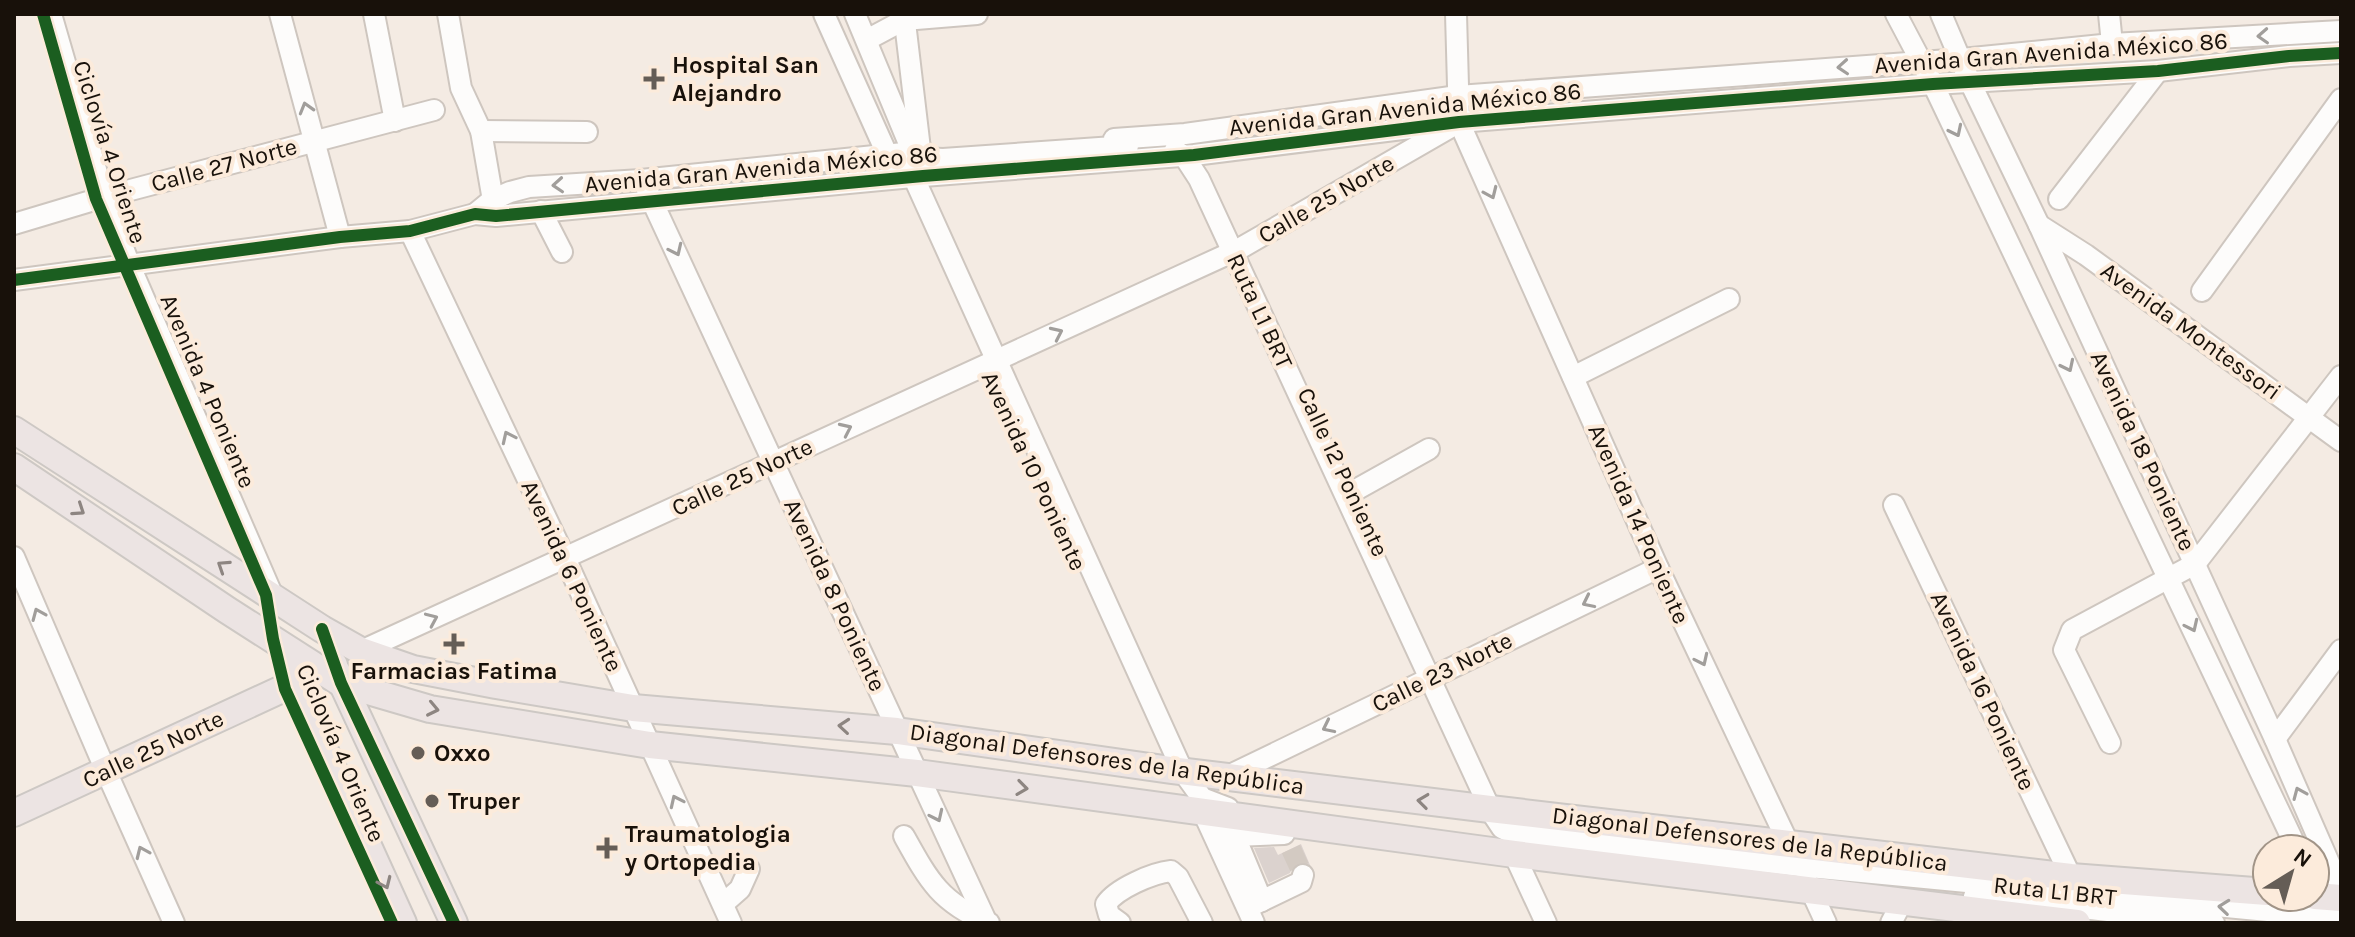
<svg xmlns="http://www.w3.org/2000/svg" width="2355" height="937" font-family="Karla,sans-serif">
	<style>
		.building { fill: #dbd2ce }
		.lines { fill: none; stroke-linecap: round; stroke-linejoin: round }
		.minor-tunnel { stroke: #d3cac2; stroke-width: 20; stroke-dasharray: 20 10; stroke-linecap: butt }
		.minor-casing { stroke: #cec6bf; stroke-width: 24 }
		.major-casing { stroke: #cdc8c4; stroke-width: 30 }
		.minor { stroke: #fdfcfb; stroke-width: 20 }
		.major { stroke: #ece4e3; stroke-width: 26 }
		.cycleway-casing { stroke: #fcebdb; stroke-width: 17 }
		.cycleway { stroke: #1b5e20; stroke-width: 12 }
		.oneway { stroke: #a19e9b }
		.oneway2 { stroke: #8d8581 }
		.poi-dot { fill: #655d56; stroke: #fcebdb; stroke-width: 3 }
		.labels { text-anchor: middle; dominant-baseline: central; stroke-width: 8; stroke-linejoin: round; paint-order: stroke }
		.street-label { font-size: 24px; fill: #18110a; stroke: #fcebdb }
		.poi-label { font-size: 24px; font-weight: bold; fill: #18110a; stroke: #fcebdb; text-anchor: start }
	</style>
	<rect width="100%" height="100%" fill="#f4ebe3"/>
	<polygon class="building" points="1301,844 1310,865 1299,863 1293,866 1290,873 1269,883 1254,848 1274,847 1278,855"/>
	<g class="lines">
		<polyline class="minor-tunnel" points="1291,849 1303,875"/>
		<g class="minor-casing">
			<g id="minor">
				<polyline points="51,14 104,197 130,266 275,601"/>
				<polyline points="280,14 340,237"/>
				<polyline points="374,14 395,121"/>
				<polyline points="448,14 461,88 481,131 495,212"/>
				<polyline points="824,14 891,163"/>
				<polyline points="855,14 912,151 922,158 943,159 1128,146"/>
				<polyline points="904,14 920,149"/>
				<polyline points="1456,14 1459,122 1658,568 1793,853"/>
				<polyline points="1896,14 1933,84 2297,849"/>
				<polyline points="1941,14 1970,82 2039,225 2275,739 2341,890"/>
				<polyline points="2109,14 2112,44"/>
				<polyline points="874,36 904,20 977,14"/>
				<polyline points="481,131 587,132"/>
				<polyline points="1114,139 1185,134 1458,96 1962,59 2112,44 2341,31"/>
				<polyline points="1175,150 1184,156 1199,179 1492,813 1502,828 1514,834 1799,866 2341,918"/>
				<polyline points="909,167 1183,772 1202,798 1228,808"/>
				<polyline points="647,190 987,923"/>
				<polyline points="2059,199 2158,71"/>
				<polyline points="541,211 562,252"/>
				<polyline points="475,214 492,200 510,192 529,187 641,180 923,151"/>
				<polyline points="14,224 104,197 434,110"/>
				<polyline points="2039,225 2086,255 2341,441"/>
				<polyline points="410,231 565,558 731,923"/>
				<polyline points="14,280 340,237 410,231 475,214 496,216 923,176 1194,155 1459,122 1933,84 2158,71 2289,56 2341,53"/>
				<polyline points="2202,291 2341,99"/>
				<polyline points="1573,377 1729,299"/>
				<polyline points="1352,492 1429,449"/>
				<polyline points="1894,505 2071,877"/>
				<polyline points="14,557 106,771 174,923"/>
				<polyline points="361,651 1239,249 1449,128"/>
				<polyline points="2275,739 2341,650"/>
				<polyline points="2110,743 2064,650 2072,630 2195,564 2341,376"/>
				<polyline points="1226,777 1658,568"/>
				<polyline points="1197,804 1203,812 1254,923"/>
				<polyline points="1220,806 1226,815 1262,901"/>
				<path d="M904 836C929 881 940 902 989 923"/>
				<polyline points="1225,840 1235,836 1284,834"/>
				<polyline points="1514,854 1546,923"/>
				<polyline points="1807,882 1826,923"/>
				<polyline points="1974,896 2214,923"/>
				<polyline points="723,904 740,889 749,869"/>
				<polyline points="1251,906 1301,882 1303,875"/>
				<path d="M1120 923 1109 915 1106 904C1116 889 1152 873 1171 871L1178 877 1202 923"/>
				<polyline points="1891,923 1902,902"/>
			</g>
		</g>
		<g class="major-casing">
			<g id="major">
				<polyline points="14,430 322,629 361,651 413,669 496,685 633,708 897,731 1171,770 1490,809 2071,877 2267,892"/>
				<polyline points="14,467 227,610 341,683 430,709 650,745 917,773 1514,854 2077,923"/>
				<polyline points="291,670 295,685 403,923"/>
				<polyline points="337,672 454,923"/>
				<polyline points="14,813 334,665"/>
				<polyline points="2315,896 2341,898"/>
			</g>
		</g>
		<use href="#minor" class="minor"/>
		<use href="#major" class="major"/>
		<g class="cycleway-casing">
			<g id="cycleway">
				<polyline points="43,14 96,199 266,595 273,639 285,689 392,923"/>
				<polyline points="14,280 340,237 410,231 475,214 496,216 923,176 1194,155 1459,122 1933,84 2158,71 2289,56 2341,53"/>
				<polyline points="322,629 341,683 454,923"/>
			</g>
		</g>
		<use href="#cycleway" class="cycleway"/>
	</g>
	<defs><path id="oneway-chevron" d="M-2-3.5L2.5 0L-2 3.5" fill="none" stroke-width="1.6" stroke-linecap="round" stroke-linejoin="round" transform="scale(2)"/></defs>
	<g class="oneway">
		<use href="#oneway-chevron" transform="translate(2263 36) rotate(177)"/>
		<use href="#oneway-chevron" transform="translate(1843 67) rotate(176)"/>
		<use href="#oneway-chevron" transform="translate(306 108) rotate(-106)"/>
		<use href="#oneway-chevron" transform="translate(1956 131) rotate(64)"/>
		<use href="#oneway-chevron" transform="translate(558 185) rotate(176)"/>
		<use href="#oneway-chevron" transform="translate(1491 193) rotate(66)"/>
		<use href="#oneway-chevron" transform="translate(676 250) rotate(65)"/>
		<use href="#oneway-chevron" transform="translate(1057 333) rotate(-25)"/>
		<use href="#oneway-chevron" transform="translate(2068 366) rotate(64)"/>
		<use href="#oneway-chevron" transform="translate(846 429) rotate(-25)"/>
		<use href="#oneway-chevron" transform="translate(508 437) rotate(-115)"/>
		<use href="#oneway-chevron" transform="translate(1588 602) rotate(154)"/>
		<use href="#oneway-chevron" transform="translate(38 614) rotate(-113)"/>
		<use href="#oneway-chevron" transform="translate(432 619) rotate(-24)"/>
		<use href="#oneway-chevron" transform="translate(2192 626) rotate(65)"/>
		<use href="#oneway-chevron" transform="translate(1702 660) rotate(65)"/>
		<use href="#oneway-chevron" transform="translate(1328 727) rotate(154)"/>
		<use href="#oneway-chevron" transform="translate(2299 793) rotate(-113)"/>
		<use href="#oneway-chevron" transform="translate(676 801) rotate(-115)"/>
		<use href="#oneway-chevron" transform="translate(937 816) rotate(65)"/>
		<use href="#oneway-chevron" transform="translate(142 852) rotate(-114)"/>
		<use href="#oneway-chevron" transform="translate(2224 907) rotate(-174)"/>
	</g>
	<g class="oneway2">
		<use href="#oneway-chevron" transform="translate(79 510) rotate(34)"/>
		<use href="#oneway-chevron" transform="translate(223 566) rotate(-147)"/>
		<use href="#oneway-chevron" transform="translate(433 709) rotate(12)"/>
		<use href="#oneway-chevron" transform="translate(844 726) rotate(-175)"/>
		<use href="#oneway-chevron" transform="translate(1022 788) rotate(8)"/>
		<use href="#oneway-chevron" transform="translate(1423 801) rotate(-173)"/>
		<use href="#oneway-chevron" transform="translate(385 883) rotate(66)"/>
	</g>
	<g class="poi-dot">
		<path d="M650 67h8v8h8v8h-8v8h-8v-8h-8v-8h8z"/>
		<path d="M450 632h8v8h8v8h-8v8h-8v-8h-8v-8h8z"/>
		<circle cx="418" cy="753" r="8"/>
		<circle cx="432" cy="801" r="8"/>
		<path d="M603 836h8v8h8v8h-8v8h-8v-8h-8v-8h8z"/>
	</g>
	<g class="labels">
		<g class="street-label">
			<text transform="translate(2051 53) rotate(-4)">Avenida Gran Avenida México 86</text>
			<text transform="translate(1405 109) rotate(-6)">Avenida Gran Avenida México 86</text>
			<text transform="translate(110 152) rotate(72)">Ciclovía 4 Oriente</text>
			<text transform="translate(224 165) rotate(-15)">Calle 27 Norte</text>
			<text transform="translate(761 169) rotate(-5)">Avenida Gran Avenida México 86</text>
			<text transform="translate(1326 199) rotate(-30)">Calle 25 Norte</text>
			<text transform="translate(1260 311) rotate(65)">Ruta L1 BRT</text>
			<text transform="translate(2191 331) rotate(36)">Avenida Montessori</text>
			<text transform="translate(208 391) rotate(67)">Avenida 4 Poniente</text>
			<text transform="translate(2143 451) rotate(65)">Avenida 18 Poniente</text>
			<text transform="translate(1034 471) rotate(65)">Avenida 10 Poniente</text>
			<text transform="translate(1343 472) rotate(65)">Calle 12 Poniente</text>
			<text transform="translate(742 477) rotate(-25)">Calle 25 Norte</text>
			<text transform="translate(1639 524) rotate(66)">Avenida 14 Poniente</text>
			<text transform="translate(572 576) rotate(65)">Avenida 6 Poniente</text>
			<text transform="translate(835 595) rotate(65)">Avenida 8 Poniente</text>
			<text transform="translate(1442 672) rotate(-26)">Calle 23 Norte</text>
			<text transform="translate(1983 691) rotate(65)">Avenida 16 Poniente</text>
			<text transform="translate(153 749) rotate(-25)">Calle 25 Norte</text>
			<text transform="translate(341 753) rotate(67)">Ciclovía 4 Oriente</text>
			<text transform="translate(1107 759) rotate(8)">Diagonal Defensores de la República</text>
			<text transform="translate(1750 839) rotate(7)">Diagonal Defensores de la República</text>
			<text transform="translate(2055 891) rotate(6)">Ruta L1 BRT</text>
		</g>
		<g class="poi-label">
			<text x="672" y="65">Hospital San<tspan x="672" dy="28">Alejandro</tspan></text>
			<text x="454" y="671" text-anchor="middle">Farmacias Fatima</text>
			<text x="434" y="753">Oxxo</text>
			<text x="448" y="801">Truper</text>
			<text x="625" y="834">Traumatologia<tspan x="625" dy="28">y Ortopedia</tspan></text>
		</g>
	</g>
	<rect width="2355" height="937" fill="none" stroke="#18110a" stroke-width="32"/>
	<g transform="translate(2291 873) rotate(37)"><circle r="38" fill="#fcebdb" stroke="#a19487" stroke-width="2"/>
	<path d="M0-6L14 30L0 20L-14 30Z" fill="#655d56"/>
	<text y="-12" font-size="22" font-weight="bold" text-anchor="middle" fill="#18110a">N</text>
	</g>
</svg>
